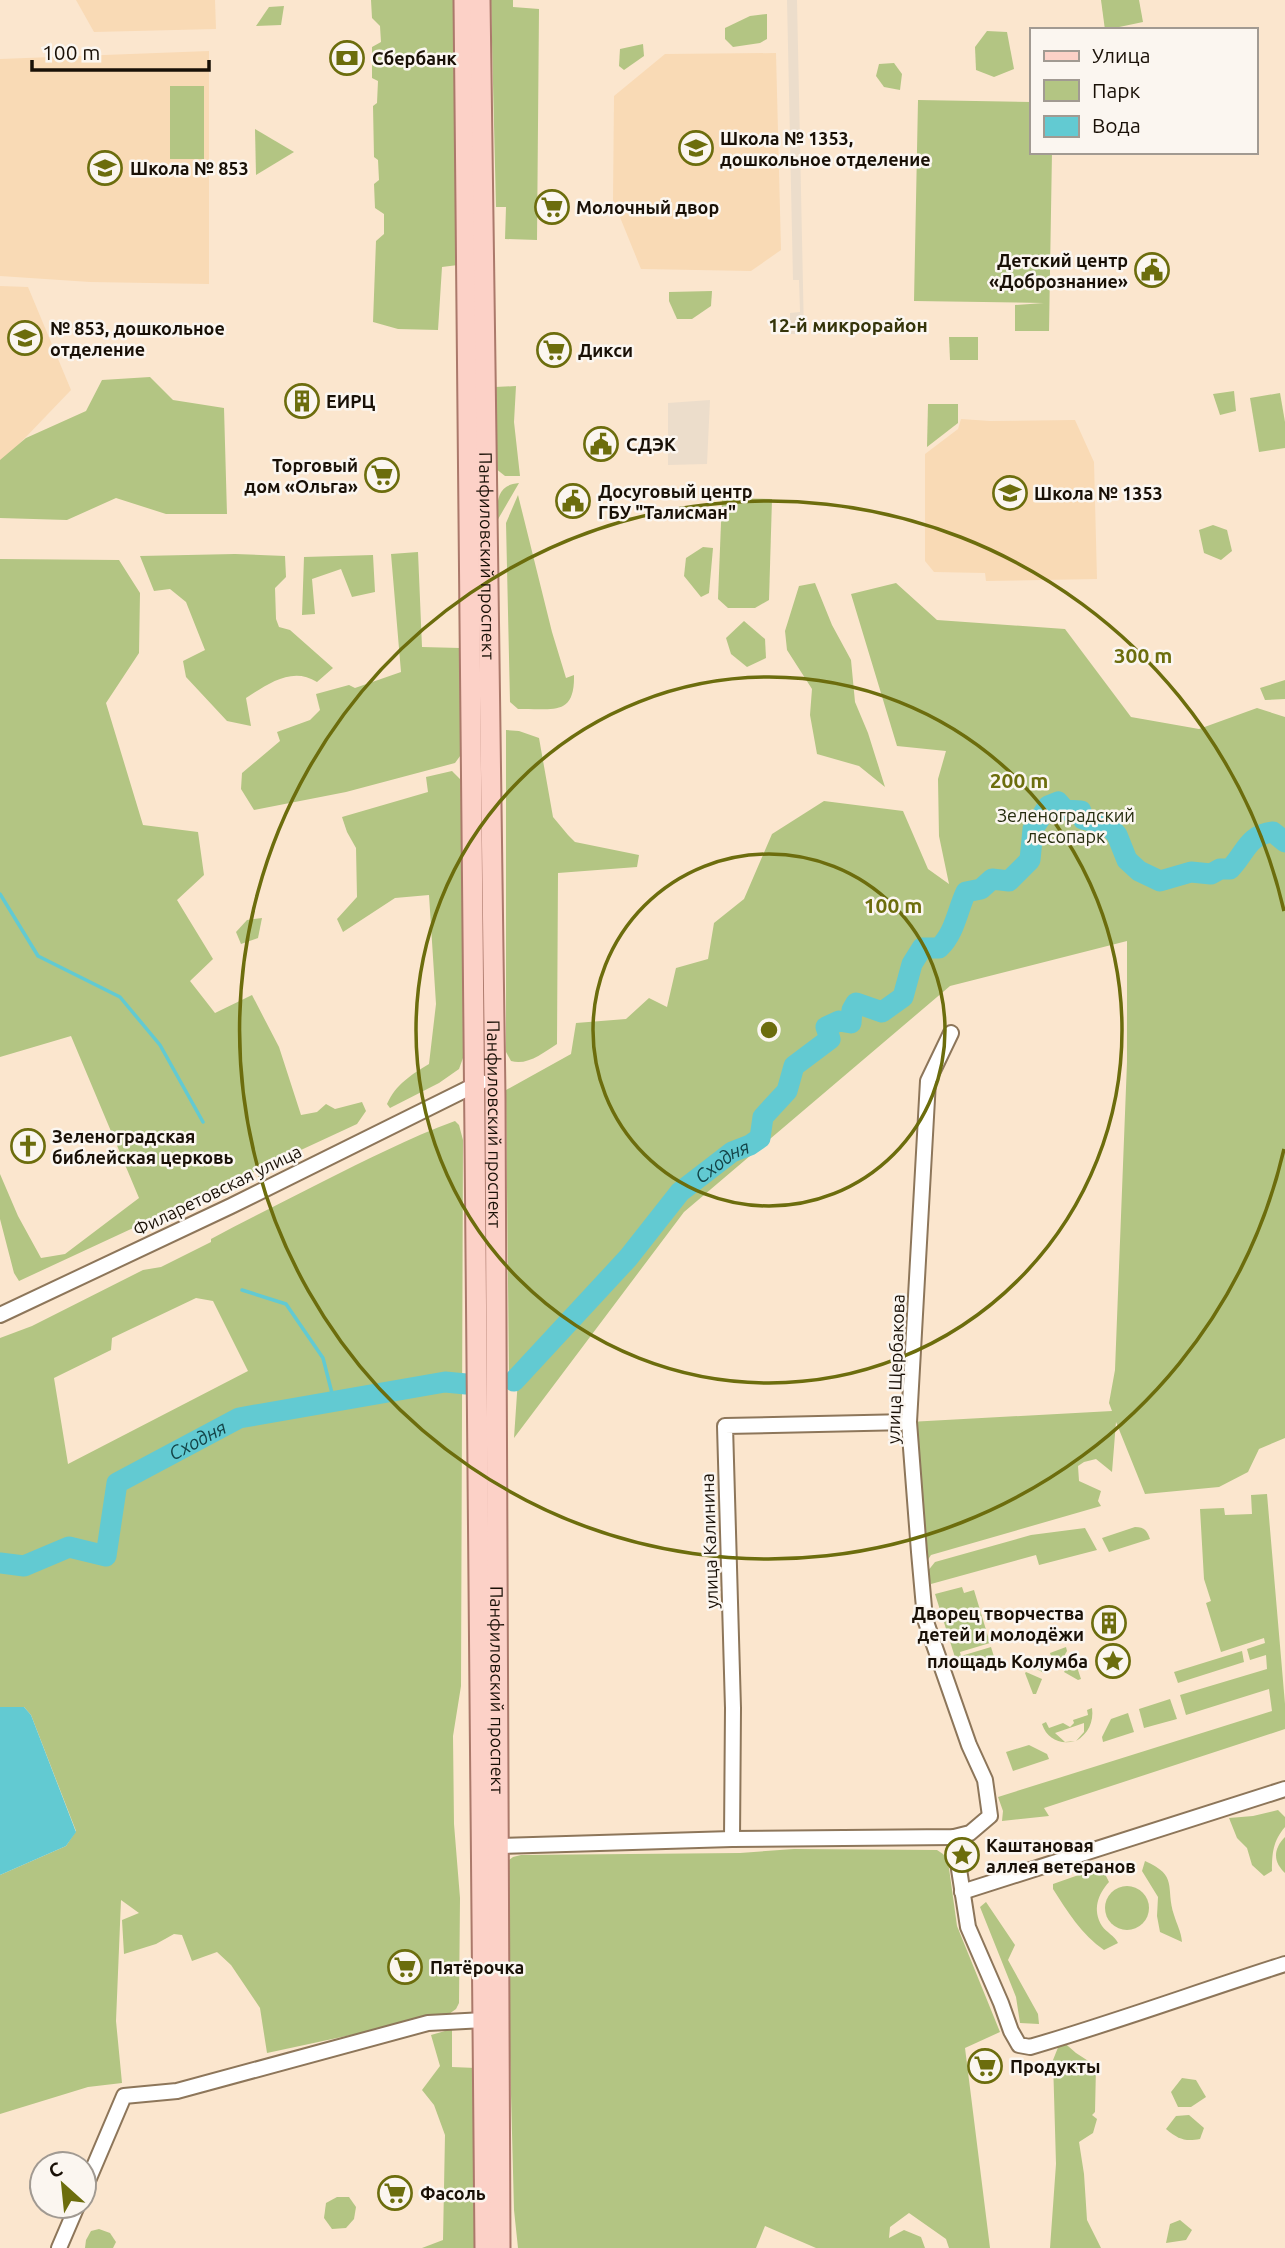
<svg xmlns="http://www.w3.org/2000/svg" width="1285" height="2248" font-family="Ubuntu,sans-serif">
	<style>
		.commercial { fill: #ecddcb }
		.built { fill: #f9dab5 }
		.green { fill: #b3c583; fill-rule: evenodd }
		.water { fill: #62cad2 }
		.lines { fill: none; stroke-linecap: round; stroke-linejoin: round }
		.stream { stroke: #62cad2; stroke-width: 3.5 }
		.river { stroke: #62cad2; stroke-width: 21 }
		.minor-casing { stroke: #8d765a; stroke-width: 18 }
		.major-casing { stroke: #ab796b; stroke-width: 23 }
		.minor { stroke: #fff; stroke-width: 14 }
		.major { stroke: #fcd1c7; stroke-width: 19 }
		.ring { fill: none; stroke: #6c6d0d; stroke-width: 3.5 }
		.labels { text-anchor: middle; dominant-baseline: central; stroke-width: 5; stroke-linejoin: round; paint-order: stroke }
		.poi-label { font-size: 18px; font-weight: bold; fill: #191006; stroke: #fbf6f0; text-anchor: start }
		.street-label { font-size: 18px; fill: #191006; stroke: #fbf6f0 }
		.park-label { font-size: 18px; fill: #272e0f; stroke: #fbf6f0 }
		.neighbourhood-label { font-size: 19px; font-weight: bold; fill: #34340a; stroke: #fbf6f0 }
		.water-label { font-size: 19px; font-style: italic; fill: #134347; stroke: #fbf6f0 }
		.centre { fill: #6c6d0d; stroke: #fbf6f0; stroke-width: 3.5 }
		.ring-label { font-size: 21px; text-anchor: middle; font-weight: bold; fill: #6c6d0d; stroke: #fbf6f0; stroke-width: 5; stroke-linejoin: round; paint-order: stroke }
	</style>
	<rect width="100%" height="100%" fill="#fbe6ce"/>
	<g class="commercial">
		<polygon points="787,0 797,0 804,334 790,334 790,313 800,312 799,280 793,280"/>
		<polygon points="710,400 707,464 668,465 668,403"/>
	</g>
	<g class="built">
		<polygon points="76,0 215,0 216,29 94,32"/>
		<polygon points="209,51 209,284 90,282 0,276 0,59"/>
		<polygon points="776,53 781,250 751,271 641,269 613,200 614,96 665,54"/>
		<polygon points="0,286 28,287 71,390 0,464"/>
		<polygon points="961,419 990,421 1075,420 1094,462 1097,579 986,581 985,573 934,572 925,561 925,454 958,429"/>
	</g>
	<g class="green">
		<polygon points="371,0 453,0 456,2 458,265 442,267 438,330 398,329 373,322 376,241 384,234 384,214 375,208 374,184 379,180 378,160 374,157 373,106 377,103 378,81 372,78 372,47 381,42 380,26 372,18"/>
		<polygon points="491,0 513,0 513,7 539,9 537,240 505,239 506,207 496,207"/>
		<polygon points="1101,0 1139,0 1143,22 1105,30"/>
		<polygon points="284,6 281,25 256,26 269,7"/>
		<polygon points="767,14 767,39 760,43 733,47 725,39 725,28 750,16"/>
		<polygon points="987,31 1007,32 1014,69 994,77 976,70 975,47"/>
		<polygon points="643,44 644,56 624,70 619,66 620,49"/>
		<polygon points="894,63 902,74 900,90 884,87 876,76 879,64"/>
		<rect x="170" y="86" width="34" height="73"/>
		<polygon points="918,100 1031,102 1031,152 1052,152 1049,331 1015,331 1015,305 1044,303 914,301"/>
		<polygon points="255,129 294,152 256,175"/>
		<polygon points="712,291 711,306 692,319 677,319 669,301 669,292"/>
		<polygon points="949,337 978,337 978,360 950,360"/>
		<polygon points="150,377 173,400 224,408 227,514 166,514 116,498 67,520 0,518 0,460 26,438 86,411 102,380"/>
		<polygon points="516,386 514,422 520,476 505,476 495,468 495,387"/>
		<polygon points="1234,391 1236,411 1220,415 1213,394"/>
		<polygon points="1280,393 1285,422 1285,448 1259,452 1250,398"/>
		<polygon points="928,404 958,404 958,423 927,447"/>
		<path d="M519 483 497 521C497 502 496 485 519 483Z"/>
		<path d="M518 495 552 632 566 678 574 675C575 718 551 708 518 709L510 702 506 523Z"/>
		<polygon points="722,498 772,499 769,600 755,608 728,608 718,599"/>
		<polygon points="1213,525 1227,530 1232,551 1221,560 1204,553 1199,530"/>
		<polygon points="703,547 713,548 709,593 701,597 684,576 686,558"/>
		<polygon points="418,552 422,647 460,648 463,752 455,763 346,792 254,810 241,789 242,773 280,741 277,732 310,720 320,710 316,694 349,685 355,688 401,672 391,554"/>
		<path d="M235 554 285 556 286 577 275 588 276 619 279 627 290 630 333 668 317 682C292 666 268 684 246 698L251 726 227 721 186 677 183 661 205 650 186 602 170 589 154 591 140 556Z"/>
		<polygon points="373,555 375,592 352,597 341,569 312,579 315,614 302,615 304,557"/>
		<polygon points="0,559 119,560 140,593 139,653 106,703 143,825 198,832 204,875 177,900 213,959 190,981 215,1013 252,995 279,1047 301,1115 317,1112 326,1104 335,1109 362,1102 366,1111 357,1124 19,1281 14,1273 0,1219 0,1174 18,1216 41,1258 65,1254 139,1198 71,1036 0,1057"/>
		<polygon points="815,583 832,625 851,660 855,702 868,733 885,787 859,766 817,754 810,715 812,689 787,650 785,631 799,586"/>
		<polygon points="896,583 937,620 1065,629 1131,717 1199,729 1257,708 1285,717 1285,1438 1259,1449 1248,1472 1219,1487 1145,1494 1116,1422 1112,1472 1096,1459 1084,1462 1078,1466 1079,1481 1101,1491 1098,1501 1101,1506 931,1555 921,1570 909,1422 1112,1411 1109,1403 1115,1370 1127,1062 1127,941 950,986 684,1212 514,1438 519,1364 517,1375 509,1377 506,1090 571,1054 576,1023 626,1019 649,998 667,1007 676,968 708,959 714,923 744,899 772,834 824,801 903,811 928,869 949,884 939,836 938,779 946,751 897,746 851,594"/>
		<polygon points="744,621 765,639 766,658 747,667 731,654 726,638"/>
		<polygon points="1285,680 1285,699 1265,700 1260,688"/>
		<path d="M506 730 519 731 539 738 553 817 568 835 575 842 639 855 637 867 558 873 557 1044C543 1053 527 1066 511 1061L506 1052Z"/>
		<path d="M452 771 462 781 463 1058 459 1069 439 1083 390 1108 387 1104C396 1084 411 1075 429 1064L436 1004 429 895 395 898 343 932 337 919 357 897 356 848 347 832 342 817 428 792 426 777Z"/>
		<polygon points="262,918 258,938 241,944 236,932 247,920"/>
		<path d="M455 1121 459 1125 463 1140 461 1686 453 1736 454 1824 460 1898 459 2003 456 2009 449 2014 267 2053 260 2008 231 1965 217 1952 192 1961 182 1935 174 1934 156 1944 124 1954 122 1920 139 1913 121 1900 116 2021 122 2083 88 2087 0 2114V1875L66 1846 76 1831 31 1715 24 1707H0V1338L32 1326 143 1270 161 1267 211 1242V1239C248 1219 285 1201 322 1182 366 1160 409 1138 455 1121ZM196 1298 213 1301 248 1371 68 1464 54 1378 111 1350 112 1338Z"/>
		<polygon points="1267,1494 1285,1704 1285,1729 1044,1808 1049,1816 1002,1821 1003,1811 998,1797 1272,1711 1269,1689 1186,1715 1180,1695 1267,1669 1266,1655 1250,1660 1247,1649 1265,1643 1264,1638 1221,1652 1206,1603 1211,1601 1204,1579 1200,1509 1224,1508 1225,1515 1252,1514 1251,1495"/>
		<path d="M1135 1527C1145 1527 1147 1531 1150 1539L1109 1552 1102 1538Z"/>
		<polygon points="1085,1528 1097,1550 1039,1565 1036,1555 931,1584 927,1572 935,1562 1031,1535"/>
		<polygon points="962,1587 964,1593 974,1590 990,1643 960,1652 961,1656 991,1647 996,1663 971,1670 959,1670 935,1594"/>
		<polygon points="1066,1647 1067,1651 1056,1670 1050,1653"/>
		<polygon points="1242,1651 1244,1662 1178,1683 1174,1672"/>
		<polygon points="1041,1656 1047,1673 1044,1673 1027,1664 1025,1661"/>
		<polygon points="1072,1657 1074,1658 1081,1679 1078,1680 1064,1672"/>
		<polygon points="1026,1672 1042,1679 1036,1694 1033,1694 1025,1673"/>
		<polygon points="1170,1699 1177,1719 1144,1728 1139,1709"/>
		<path d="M1092 1708C1094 1722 1088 1734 1076 1741L1084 1732V1723L1055 1733 1065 1742 1075 1741C1060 1745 1047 1739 1042 1724L1046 1722 1049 1728 1063 1723 1070 1727 1074 1723 1073 1720 1088 1715 1087 1710Z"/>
		<polygon points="1128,1713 1134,1732 1103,1742 1102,1737 1111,1719"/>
		<polygon points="1029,1745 1047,1754 1049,1759 1013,1771 1006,1752"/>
		<path d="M1278 1810 1285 1817V1827C1273 1841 1272 1853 1272 1871L1264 1876 1252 1865 1247 1848 1237 1838 1229 1818 1253 1816Z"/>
		<path d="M1285 1837V1873C1273 1862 1273 1849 1285 1837Z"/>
		<polygon points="794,1849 937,1850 943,1854 948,1861 957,1926 1000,2032 965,2048 990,2248 949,2248 946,2239 909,2213 890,2227 889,2238 904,2230 921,2237 925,2248 816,2248 765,2226 756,2248 518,2248 514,2210 505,1863 513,1857 521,1855 740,1853"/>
		<path d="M1145 1861C1179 1876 1165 1887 1174 1915 1177 1925 1181 1931 1182 1942L1160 1932 1157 1916 1158 1897 1142 1871Z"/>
		<path d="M1090 1871 1104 1872 1109 1882C1098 1894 1092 1910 1102 1926 1107 1933 1114 1935 1118 1943L1104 1950C1082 1935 1067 1911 1053 1889V1884Z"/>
		<circle cx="1127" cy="1908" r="22"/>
		<polygon points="986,1902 1015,1945 1008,1960 1038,2014 1039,2024 1020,2023 1016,1997 980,1907"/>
		<polygon points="452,2029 452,2067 476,2068 475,2248 422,2248 443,2240 445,2135 434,2105 422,2090 440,2066 431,2035"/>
		<polygon points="1061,2040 1076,2053 1096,2066 1095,2112 1092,2115 1097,2119 1093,2133 1079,2142 1084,2174 1087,2220 1101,2248 1050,2248 1056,2164 1053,2060"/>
		<polygon points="1182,2078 1196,2080 1206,2097 1191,2107 1178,2107 1171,2092"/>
		<path d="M1189 2115 1204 2128 1200 2139C1185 2142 1178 2139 1166 2129L1176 2116Z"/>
		<polygon points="337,2197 349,2197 356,2207 354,2219 346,2228 332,2229 324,2218 326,2203"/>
		<polygon points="1180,2220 1192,2230 1186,2240 1166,2243 1170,2224"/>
		<polygon points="99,2229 110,2233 116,2242 113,2248 85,2248 86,2240 91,2231"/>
	</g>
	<polygon class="water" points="0,1707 24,1707 31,1715 76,1832 66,1846 0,1875"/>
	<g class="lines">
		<g class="stream">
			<polyline points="0,894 38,956 120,997 160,1045 203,1122"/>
			<polyline points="242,1290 286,1304 323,1358 334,1401"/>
		</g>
		<g class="river">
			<path id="s1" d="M514 1381 628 1258 680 1192 732 1152 750 1145 760 1138 763 1117 787 1091 794 1066 830 1039 826 1027 839 1021 851 1023 852 1010 856 1003 882 1012 903 997 912 964 922 948H939C955 933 957 911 966 892L981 889 992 879 1009 881 1030 860 1033 829 1041 817 1048 806 1058 802 1065 810 1081 811 1083 819 1108 825 1117 835 1127 860 1139 871 1160 881 1191 872 1211 874 1220 869H1230C1246 853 1247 835 1273 832L1285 842"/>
			<path id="s2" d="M0 1563 24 1566 69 1547 106 1556 117 1483 239 1418 445 1382 466 1384"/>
		</g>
		<g class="minor-casing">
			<g id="minor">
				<polyline points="0,1315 231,1206 481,1082"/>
				<path d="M954 1837 968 1927 1001 2003 1011 2031 1019 2045 1030 2047C1116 2022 1200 1991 1285 1964"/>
				<polyline points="732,1839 733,1708 725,1426 909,1422"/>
				<polyline points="498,1846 732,1839 954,1837 970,1833 990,1816 985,1780 969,1745 925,1619 919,1552 909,1422 928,1081 951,1033"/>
				<polyline points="962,1892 1285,1789"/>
				<polyline points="84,2190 124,2096 177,2091 428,2023 484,2020"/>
				<polyline points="59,2248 77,2206"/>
			</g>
		</g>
		<g class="major-casing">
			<g id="major">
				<path d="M464 0C469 749 481 1499 485 2248"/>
				<path id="s3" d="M480 0 495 1098 500 2248"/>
			</g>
		</g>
		<use href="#minor" class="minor"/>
		<use href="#major" class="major"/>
	</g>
	<g class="ring">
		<circle cx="769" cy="1030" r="176"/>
		<circle cx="769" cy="1030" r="353"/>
		<path d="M1284 1149A529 529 0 1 1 1284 911"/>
	</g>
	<defs>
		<g id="bank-ring" transform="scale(1.75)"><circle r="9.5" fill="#fbf6f0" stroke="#6c6d0d" stroke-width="1.5"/><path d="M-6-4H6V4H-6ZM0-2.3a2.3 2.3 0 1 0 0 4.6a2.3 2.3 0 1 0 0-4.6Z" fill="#6c6d0d"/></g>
		<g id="school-ring" transform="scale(1.75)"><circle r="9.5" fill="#fbf6f0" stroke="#6c6d0d" stroke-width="1.5"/><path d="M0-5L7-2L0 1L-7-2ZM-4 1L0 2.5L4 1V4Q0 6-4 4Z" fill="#6c6d0d"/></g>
		<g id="supermarket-ring" transform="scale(1.75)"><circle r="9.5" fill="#fbf6f0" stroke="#6c6d0d" stroke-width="1.5"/><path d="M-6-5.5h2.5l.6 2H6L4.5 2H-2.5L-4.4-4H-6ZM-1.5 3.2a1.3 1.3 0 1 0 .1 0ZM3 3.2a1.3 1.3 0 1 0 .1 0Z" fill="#6c6d0d"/></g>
		<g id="civic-ring" transform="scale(1.75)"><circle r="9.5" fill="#fbf6f0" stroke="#6c6d0d" stroke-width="1.5"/><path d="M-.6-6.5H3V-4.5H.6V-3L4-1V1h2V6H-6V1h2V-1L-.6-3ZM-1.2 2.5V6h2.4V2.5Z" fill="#6c6d0d"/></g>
		<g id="building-ring" transform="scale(1.75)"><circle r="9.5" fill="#fbf6f0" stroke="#6c6d0d" stroke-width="1.5"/><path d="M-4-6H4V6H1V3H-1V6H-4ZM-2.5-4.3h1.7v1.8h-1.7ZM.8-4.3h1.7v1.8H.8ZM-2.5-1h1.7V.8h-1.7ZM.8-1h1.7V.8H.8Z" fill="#6c6d0d"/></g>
		<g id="church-ring" transform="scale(1.75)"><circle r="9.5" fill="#fbf6f0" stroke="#6c6d0d" stroke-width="1.5"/><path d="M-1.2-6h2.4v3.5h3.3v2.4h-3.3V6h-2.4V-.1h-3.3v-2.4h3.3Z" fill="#6c6d0d"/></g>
		<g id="sight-ring" transform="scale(1.75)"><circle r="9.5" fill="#fbf6f0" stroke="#6c6d0d" stroke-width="1.5"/><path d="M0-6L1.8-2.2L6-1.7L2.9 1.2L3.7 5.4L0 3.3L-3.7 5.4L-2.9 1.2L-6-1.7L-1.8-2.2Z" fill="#6c6d0d"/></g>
	</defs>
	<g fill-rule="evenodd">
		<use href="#bank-ring" x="347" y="58"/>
		<use href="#school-ring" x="696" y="148"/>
		<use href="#school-ring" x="105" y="168"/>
		<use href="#supermarket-ring" x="552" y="207"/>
		<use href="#civic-ring" x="1152" y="270"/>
		<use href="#school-ring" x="25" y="338"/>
		<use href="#supermarket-ring" x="554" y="350"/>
		<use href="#building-ring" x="302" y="401"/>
		<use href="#civic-ring" x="601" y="444"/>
		<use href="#supermarket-ring" x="382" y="475"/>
		<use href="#school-ring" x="1010" y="493"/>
		<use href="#civic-ring" x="573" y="501"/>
		<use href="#church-ring" x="28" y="1146"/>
		<use href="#building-ring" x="1109" y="1623"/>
		<use href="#sight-ring" x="1113" y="1661"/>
		<use href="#sight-ring" x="962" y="1855"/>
		<use href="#supermarket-ring" x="405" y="1967"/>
		<use href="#supermarket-ring" x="985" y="2066"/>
		<use href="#supermarket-ring" x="395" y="2193"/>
	</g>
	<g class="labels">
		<g class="poi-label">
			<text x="372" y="58">Сбербанк</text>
			<text x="720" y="138">Школа № 1353,<tspan x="720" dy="21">дошкольное отделение</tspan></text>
			<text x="130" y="168">Школа № 853</text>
			<text x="576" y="207">Молочный двор</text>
			<text x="1128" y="260" text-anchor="end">Детский центр<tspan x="1128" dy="21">«Добрознание»</tspan></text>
			<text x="50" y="328">№ 853, дошкольное<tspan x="50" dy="21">отделение</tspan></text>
			<text x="578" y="350">Дикси</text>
			<text x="326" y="401">ЕИРЦ</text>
			<text x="626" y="444">СДЭК</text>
			<text x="358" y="465" text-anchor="end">Торговый<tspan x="358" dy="21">дом «Ольга»</tspan></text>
			<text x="598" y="491">Досуговый центр<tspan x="598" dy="21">ГБУ "Талисман"</tspan></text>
			<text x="1034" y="493">Школа № 1353</text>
			<text x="52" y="1136">Зеленоградская<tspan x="52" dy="21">библейская церковь</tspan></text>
			<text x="1084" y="1613" text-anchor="end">Дворец творчества<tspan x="1084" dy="21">детей и молодёжи</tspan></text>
			<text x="1088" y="1661" text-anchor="end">площадь Колумба</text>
			<text x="986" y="1845">Каштановая<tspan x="986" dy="21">аллея ветеранов</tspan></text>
			<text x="430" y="1967">Пятёрочка</text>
			<text x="1010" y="2066">Продукты</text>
			<text x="420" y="2193">Фасоль</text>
		</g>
		<g class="street-label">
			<text stroke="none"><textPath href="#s3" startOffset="556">Панфиловский проспект</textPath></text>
			<text stroke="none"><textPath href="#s3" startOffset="1124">Панфиловский проспект</textPath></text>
			<text transform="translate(217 1190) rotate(-26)">Филаретовская улица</text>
			<text transform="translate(895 1369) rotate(-88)">улица Щербакова</text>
			<text transform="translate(709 1541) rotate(-92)">улица Калинина</text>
			<text stroke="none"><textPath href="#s3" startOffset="1690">Панфиловский проспект</textPath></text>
		</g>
		<g class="park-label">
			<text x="1066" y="815">Зеленоградский<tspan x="1066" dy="21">лесопарк</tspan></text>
		</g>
		<g class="neighbourhood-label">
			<text x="848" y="325">12-й микрорайон</text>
		</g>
		<g class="water-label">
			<text stroke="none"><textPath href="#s1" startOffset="304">Сходня</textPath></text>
			<text stroke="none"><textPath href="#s2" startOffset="276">Сходня</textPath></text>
		</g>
	</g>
	<circle cx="769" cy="1030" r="10" class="centre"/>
	<g class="ring-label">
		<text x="1143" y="663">300 m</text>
		<text x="1019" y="788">200 m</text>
		<text x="893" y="913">100 m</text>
	</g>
	<rect x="1030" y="28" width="228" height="126" fill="#fbf6f0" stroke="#a19a92" stroke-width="2"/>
	<rect x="1044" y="51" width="35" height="10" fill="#fcd1c7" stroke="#a19a92" stroke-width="2"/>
	<text x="1092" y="63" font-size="21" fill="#191006">Улица</text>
	<rect x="1044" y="80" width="35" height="21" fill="#b3c583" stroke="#a19a92" stroke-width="2"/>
	<text x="1092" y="98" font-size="21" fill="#191006">Парк</text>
	<rect x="1044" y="116" width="35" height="21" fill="#62cad2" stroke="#a19a92" stroke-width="2"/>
	<text x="1092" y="133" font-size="21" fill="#191006">Вода</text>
	<g transform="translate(63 2185) rotate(333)"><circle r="33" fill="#fbf6f0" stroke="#a19a92" stroke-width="2"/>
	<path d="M0-5L12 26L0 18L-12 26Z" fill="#6c6d0d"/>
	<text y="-10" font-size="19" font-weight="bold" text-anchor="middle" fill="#191006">С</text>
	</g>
	<path d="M32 60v10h177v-10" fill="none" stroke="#191006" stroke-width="3.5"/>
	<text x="42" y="60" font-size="21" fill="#191006" stroke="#fbf6f0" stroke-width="5" paint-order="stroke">100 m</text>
</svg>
